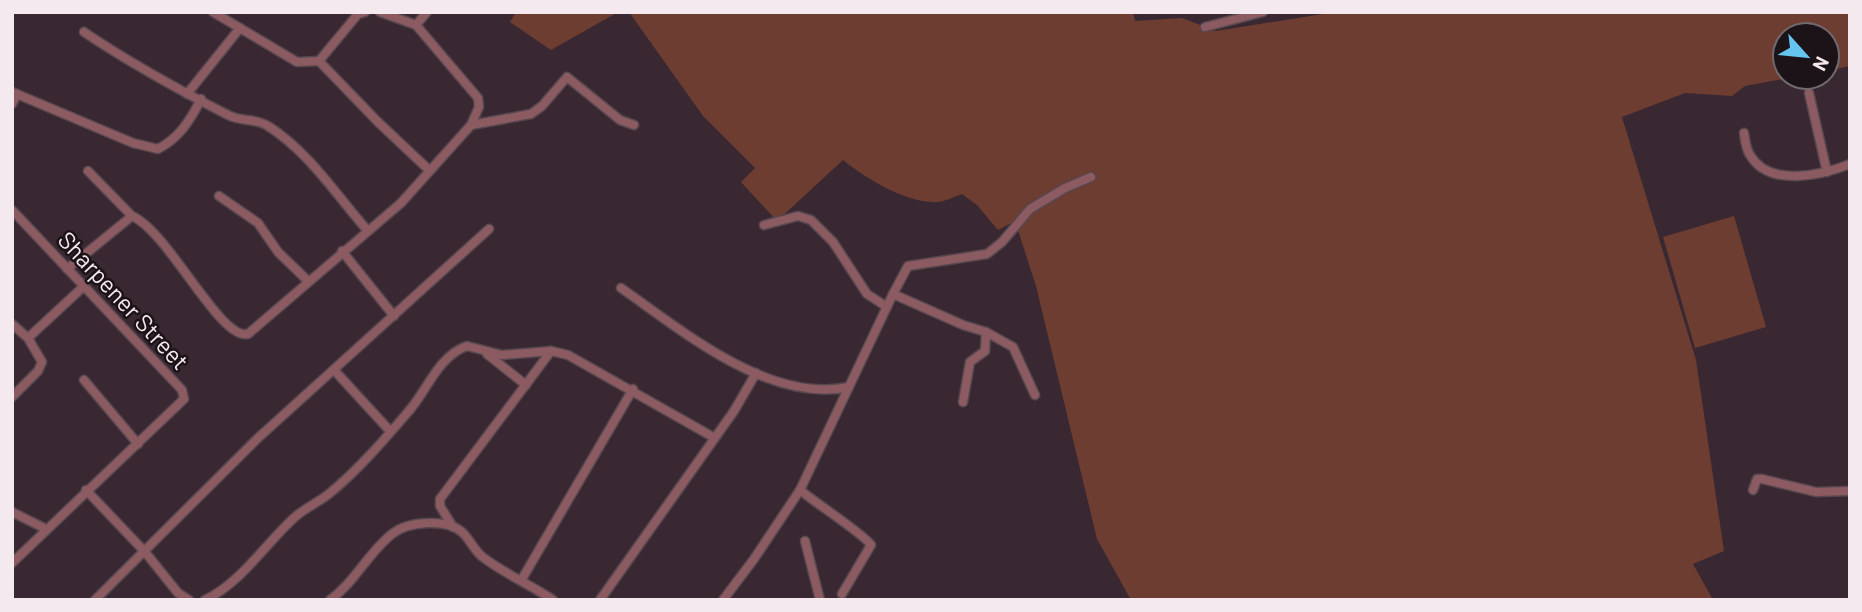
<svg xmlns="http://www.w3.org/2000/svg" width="1862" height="612" font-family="Barlow,sans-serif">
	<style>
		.green { fill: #6d3d32 }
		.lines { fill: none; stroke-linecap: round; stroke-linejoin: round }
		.street-casing { stroke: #57474f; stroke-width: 11 }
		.street { stroke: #8c5b62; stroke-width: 8 }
		.labels { text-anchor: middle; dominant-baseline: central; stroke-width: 5; stroke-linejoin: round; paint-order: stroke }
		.street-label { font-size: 24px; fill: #f4e9ee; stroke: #1b1317 }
	</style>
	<rect width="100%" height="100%" fill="#392831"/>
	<g class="green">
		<polygon points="516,12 618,12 551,50 510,22"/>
		<path d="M629 12H1133L1135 21 1182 18 1216 31 1335 12H1850V66L1827 71V35H1785V77H1794L1745 86 1732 96 1685 93 1622 117 1696 360 1724 551 1693 564 1713 600H1131L1097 539 1036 286 1015 221 998 230 977 205 962 194C954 197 944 202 936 202 906 203 865 178 843 160L777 221 741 182 755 168 703 116Z"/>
		<polygon points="1734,216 1766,327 1695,348 1663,237"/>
	</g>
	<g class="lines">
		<g class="street-casing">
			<g id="street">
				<polyline points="213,12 297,62 319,61 358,14 365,12"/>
				<polyline points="416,25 427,12"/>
				<polyline points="1205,27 1263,12"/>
				<path d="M84 32C130 63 179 90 228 115 241 122 256 118 268 126 308 151 337 196 368 231"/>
				<polyline points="319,61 378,122 429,170"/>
				<path d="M12 92 133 143 158 149C179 138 190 121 201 99"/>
				<polyline points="1809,93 1827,172"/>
				<polyline points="187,94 240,28"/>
				<polyline points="12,104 17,94"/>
				<polyline points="471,125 531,114 542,106 567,77 620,120 634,125"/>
				<path d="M1744 133C1745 140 1746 149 1750 155 1769 188 1822 175 1850 164"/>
				<polyline points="88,171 132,216"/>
				<polyline points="219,196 258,223 278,252 308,281"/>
				<polyline points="12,210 182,390 184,399 12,563"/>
				<polyline points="764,225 798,216 811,220 833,242 867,294 887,307"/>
				<polyline points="342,251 394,316"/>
				<path d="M67 269 132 216C169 232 220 341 248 334L401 203 471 125 479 107 478 98 416 25 380 12"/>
				<path d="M621 288C683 331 769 404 849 387"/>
				<polyline points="893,294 908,266 987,254 1002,242 1030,209 1065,188 1091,177"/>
				<polyline points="12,324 28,338 42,362 38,371 12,397"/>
				<polyline points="986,332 1013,347 1035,395"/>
				<polyline points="28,338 83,287"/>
				<polyline points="487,354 526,385"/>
				<polyline points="334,370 390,431"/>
				<polyline points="84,380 138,444"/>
				<polyline points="86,490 145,552 178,593 189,600"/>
				<path d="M800 490C814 502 865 535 871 545L842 594"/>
				<polyline points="1753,490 1757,479 1762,479 1816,492 1850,491"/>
				<polyline points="12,512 46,529"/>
				<polyline points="453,527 440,506 440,499 551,351"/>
				<polyline points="805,541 820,600"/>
				<polyline points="522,579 633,389"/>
				<polyline points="95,600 258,438 489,229"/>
				<path d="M205 600C242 582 265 544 295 517 305 508 319 502 330 493 358 470 384 440 408 412 427 391 438 356 467 346L502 355 551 351 568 355 713 437"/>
				<path d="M330 600C355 582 368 553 392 534 408 521 448 518 463 533 471 541 475 552 484 558 505 574 531 585 553 600"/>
				<polyline points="600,600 734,411 756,373"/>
				<polyline points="723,600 754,559 800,490 893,294 963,325 986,332 985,351 970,362 963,402"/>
			</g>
		</g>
		<use href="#street" class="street"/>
	</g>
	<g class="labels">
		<g class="street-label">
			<text transform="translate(124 300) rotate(47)">Sharpener Street</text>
		</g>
	</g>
	<rect width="1862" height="612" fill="none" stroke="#f4e9ee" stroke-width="28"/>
	<g transform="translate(1806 56) rotate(117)"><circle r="33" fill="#1b1317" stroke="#72696d" stroke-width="2"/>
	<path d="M0-5L12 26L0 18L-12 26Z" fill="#65c5ee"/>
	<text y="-10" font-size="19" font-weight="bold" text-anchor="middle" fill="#f4e9ee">N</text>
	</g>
</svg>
